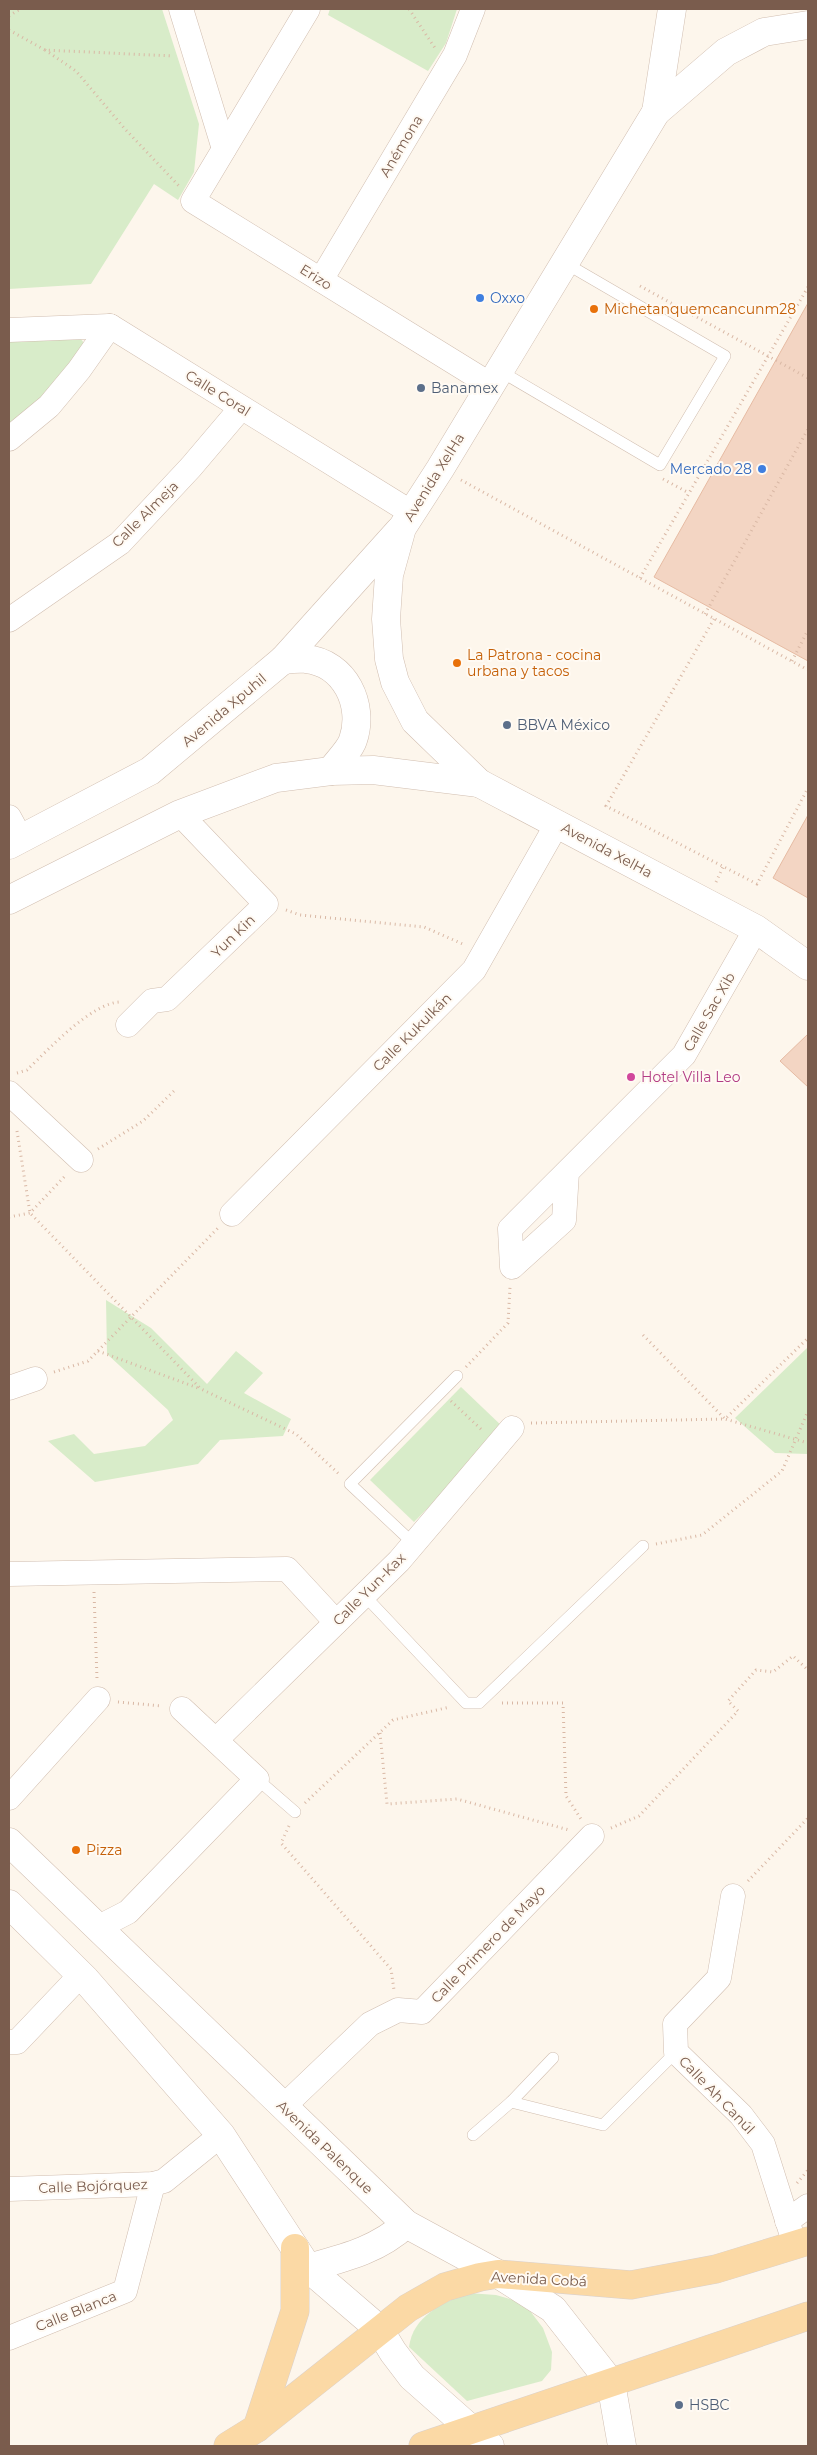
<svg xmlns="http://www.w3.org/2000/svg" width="817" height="2455" font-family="Montserrat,sans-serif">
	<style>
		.green { fill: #d8ecc9 }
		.building { fill: #f3d5c3; stroke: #e6bba3 }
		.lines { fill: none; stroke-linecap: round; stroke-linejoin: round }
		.service-casing { stroke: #d1beb0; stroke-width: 12 }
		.minor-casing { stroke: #d1beb0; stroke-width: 25 }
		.tertiary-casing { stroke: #d1beb0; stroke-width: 29 }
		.primary-casing { stroke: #dad1cd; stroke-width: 29 }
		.path { stroke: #d9b8a5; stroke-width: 3; stroke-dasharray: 1 4; stroke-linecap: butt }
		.service { stroke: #fff; stroke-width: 11 }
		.minor { stroke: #fff; stroke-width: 24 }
		.tertiary { stroke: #fff; stroke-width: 28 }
		.primary { stroke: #fbd9a5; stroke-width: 28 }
		.shop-dot { fill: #3f7fe0; stroke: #fffaf3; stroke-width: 2 }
		.food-dot { fill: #e8710a; stroke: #fffaf3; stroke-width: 2 }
		.service-dot { fill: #5c6f8a; stroke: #fffaf3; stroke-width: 2 }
		.hotel-dot { fill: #d1479c; stroke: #fffaf3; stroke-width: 2 }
		.labels { text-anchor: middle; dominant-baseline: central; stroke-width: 4; stroke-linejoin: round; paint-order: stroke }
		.street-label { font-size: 14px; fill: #7a5c4d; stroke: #fffaf3 }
		.shop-label { font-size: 14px; fill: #366cbe; stroke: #fffaf3; text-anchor: start }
		.food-label { font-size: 14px; fill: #c56008; stroke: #fffaf3; text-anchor: start }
		.service-label { font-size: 14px; fill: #4e5e75; stroke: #fffaf3; text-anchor: start }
		.hotel-label { font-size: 14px; fill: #b23c85; stroke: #fffaf3; text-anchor: start }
	</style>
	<rect width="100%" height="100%" fill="#fdf6ec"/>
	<g class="green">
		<polygon points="9,9 162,9 199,124 194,172 178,200 154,184 91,284 9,289"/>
		<polygon points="330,9 457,9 446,43 428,71 328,15"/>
		<path d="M80 338 84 343C63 374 40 404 9 426V342Z"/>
		<polygon points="106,1300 151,1328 207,1384 236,1351 263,1373 244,1393 291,1419 283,1436 220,1440 198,1464 95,1482 48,1441 74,1434 94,1454 145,1446 173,1420 168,1410 107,1354"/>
		<polygon points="808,1347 808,1454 775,1453 735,1418"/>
		<polygon points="461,1387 505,1429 414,1522 370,1480"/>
		<path d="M468 2293 496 2295 524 2303 543 2328 552 2352 551 2370 542 2381 467 2401 409 2347C413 2316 442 2303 468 2293Z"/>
	</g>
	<g class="building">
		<polygon points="808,303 808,661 654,577"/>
		<polygon points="808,815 808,898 773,878"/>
		<polygon points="808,1034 808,1087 780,1061"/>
	</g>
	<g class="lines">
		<g class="service-casing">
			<g id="service">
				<polyline points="500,371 660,465 725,356 565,263"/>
				<polyline points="414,1544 350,1484 457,1376"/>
				<polyline points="364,1595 466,1703 479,1703 643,1546"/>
				<polyline points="257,1779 295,1812"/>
				<polyline points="511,2102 553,2058"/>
				<polyline points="473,2135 511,2102 603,2125 676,2052"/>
			</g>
		</g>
		<g class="minor-casing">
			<g id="minor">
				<polyline points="181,9 224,149"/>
				<polyline points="308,9 193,201 491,385"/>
				<polyline points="321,280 455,55 473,9"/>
				<polyline points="9,330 110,326 412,513"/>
				<polyline points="9,439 49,406 79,370 110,326"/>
				<polyline points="9,620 120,543 191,467 241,408"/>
				<polyline points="9,817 21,839"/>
				<polyline points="128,1025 152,1001 167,999 266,904 180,814"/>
				<polyline points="9,1093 81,1160"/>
				<polyline points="567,1172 564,1220 512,1267 510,1229 684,1055 756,929"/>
				<polyline points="232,1214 474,970 557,824"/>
				<polyline points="9,1388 35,1379"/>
				<polyline points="9,1574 287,1569 336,1622"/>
				<polyline points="216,1740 399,1561 512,1428"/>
				<polyline points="9,1798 98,1699"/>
				<polyline points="733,1896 719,1978 675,2024 676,2052 741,2115 763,2144 795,2245"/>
				<polyline points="97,1928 128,1912 257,1779 182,1709"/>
				<polyline points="9,2042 17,2042 73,1983 85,1979"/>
				<polyline points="283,2107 370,2024 398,2010 422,2012 592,1836"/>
				<polyline points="9,2189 153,2184 164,2181 221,2135"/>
				<polyline points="787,2221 808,2206"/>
				<polyline points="9,2338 125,2291 153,2184"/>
			</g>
		</g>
		<g class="tertiary-casing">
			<g id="tertiary">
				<polyline points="808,25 764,32 726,52 656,112 440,469 402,528 389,575 386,619 389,659 395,682 415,721 479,783 756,929 808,966"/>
				<polyline points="656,112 672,9"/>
				<path d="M283 660C291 659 299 658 306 659 345 663 365 705 353 740 350 750 337 762 331 771"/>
				<polyline points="9,845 150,771 283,660 399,531"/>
				<polyline points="9,900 180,814 276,778 331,771 373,770 479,783"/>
				<polyline points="9,1842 406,2224 498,2274 553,2309 611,2383 622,2446"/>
				<polyline points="9,1904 85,1979 221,2135 308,2268 379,2329 393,2352 412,2377 490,2446"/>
				<path d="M308 2268C344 2258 378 2250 406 2224"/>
			</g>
		</g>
		<g class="primary-casing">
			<g id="primary">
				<polyline points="257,2428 295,2311 295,2248"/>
				<polyline points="228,2446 257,2428 408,2308 445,2287 480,2277 498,2274 631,2285 716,2269 808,2241"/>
				<polyline points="423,2446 808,2316"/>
			</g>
		</g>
		<g class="path">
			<polyline points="409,9 435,48"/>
			<polyline points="9,16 20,9"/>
			<polyline points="9,30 45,50 173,56"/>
			<polyline points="45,50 76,71 125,129 179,186"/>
			<polyline points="640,286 808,378"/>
			<polyline points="663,479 689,493"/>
			<polyline points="461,480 808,670"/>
			<polyline points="640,578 808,287"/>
			<polyline points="705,614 808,429"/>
			<polyline points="714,619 606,806 757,884 808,788"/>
			<polyline points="792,661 808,630"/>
			<polyline points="716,882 723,867"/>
			<polyline points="286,910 300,915 424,927 465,945"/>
			<path d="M17 1073 27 1070C48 1050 92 1002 121 1002"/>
			<polyline points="17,1131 30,1213 201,1389 296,1434 340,1475"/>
			<polyline points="98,1149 143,1121 174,1091"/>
			<polyline points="9,1217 30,1213 66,1175"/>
			<polyline points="643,1335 725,1419 808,1338"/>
			<polyline points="98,1351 198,1388"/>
			<polyline points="466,1367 508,1323 510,1287"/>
			<polyline points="54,1372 88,1361 218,1228"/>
			<polyline points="451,1401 483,1431"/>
			<polyline points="531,1423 725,1419 808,1443"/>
			<polyline points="656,1544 702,1535 782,1471 808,1411"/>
			<polyline points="94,1592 97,1679"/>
			<polyline points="118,1702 162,1706"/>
			<polyline points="502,1703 563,1703 566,1796 581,1819"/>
			<polyline points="380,1733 387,1804 457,1799 569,1830"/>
			<polyline points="305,1803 393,1720 450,1707"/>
			<polyline points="289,1826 281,1843 391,1969 394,1990"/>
			<polyline points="611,1828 639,1816 738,1711 728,1701 756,1670 773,1672 793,1656 808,1670"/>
			<polyline points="748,1881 808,1818"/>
			<polyline points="797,2183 808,2170"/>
		</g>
		<use href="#service" class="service"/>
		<use href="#minor" class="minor"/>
		<use href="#tertiary" class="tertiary"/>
		<use href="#primary" class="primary"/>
	</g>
	<g class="shop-dot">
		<circle cx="480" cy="298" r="5"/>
		<circle cx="762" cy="469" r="5"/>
	</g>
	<g class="food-dot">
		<circle cx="594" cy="309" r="5"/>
		<circle cx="457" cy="663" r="5"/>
		<circle cx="76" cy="1850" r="5"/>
	</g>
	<g class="service-dot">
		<circle cx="421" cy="388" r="5"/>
		<circle cx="507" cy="725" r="5"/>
		<circle cx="679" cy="2405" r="5"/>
	</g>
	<circle class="hotel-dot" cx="631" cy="1077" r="5"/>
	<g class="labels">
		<g class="street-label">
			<text transform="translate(401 146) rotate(-59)">Anémona</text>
			<text transform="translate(316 277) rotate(32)">Erizo</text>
			<text transform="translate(218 393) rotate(32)">Calle Coral</text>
			<text transform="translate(434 477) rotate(-58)">Avenida XelHa</text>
			<text transform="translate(145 514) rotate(-45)">Calle Almeja</text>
			<text transform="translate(224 710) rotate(-40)">Avenida Xpuhil</text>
			<text transform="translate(607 850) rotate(28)">Avenida XelHa</text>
			<text transform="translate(233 936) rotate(-44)">Yun Kin</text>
			<text transform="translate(709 1012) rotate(-60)">Calle Sac Xib</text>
			<text transform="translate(412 1032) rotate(-45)">Calle Kukulkán</text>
			<text transform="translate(369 1589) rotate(-45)">Calle Yun-Kax</text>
			<text transform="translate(488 1944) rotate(-46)">Calle Primero de Mayo</text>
			<text transform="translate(717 2095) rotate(46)">Calle Ah Canúl</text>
			<text transform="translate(325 2147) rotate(44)">Avenida Palenque</text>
			<text transform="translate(93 2186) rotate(-2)">Calle Bojórquez</text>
			<text transform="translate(539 2279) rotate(3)">Avenida Cobá</text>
			<text transform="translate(76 2311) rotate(-22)">Calle Blanca</text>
		</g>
		<g class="shop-label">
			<text x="490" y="298">Oxxo</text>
			<text x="752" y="469" text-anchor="end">Mercado 28</text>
		</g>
		<g class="food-label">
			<text x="604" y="309">Michetanquemcancunm28</text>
			<text x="467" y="655">La Patrona - cocina<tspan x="467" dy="16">urbana y tacos</tspan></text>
			<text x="86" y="1850">Pizza</text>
		</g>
		<g class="service-label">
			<text x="431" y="388">Banamex</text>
			<text x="517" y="725">BBVA México</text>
			<text x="689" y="2405">HSBC</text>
		</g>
		<g class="hotel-label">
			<text x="641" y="1077">Hotel Villa Leo</text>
		</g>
	</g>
	<rect width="817" height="2455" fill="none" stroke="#7a5c4d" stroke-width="20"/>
</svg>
